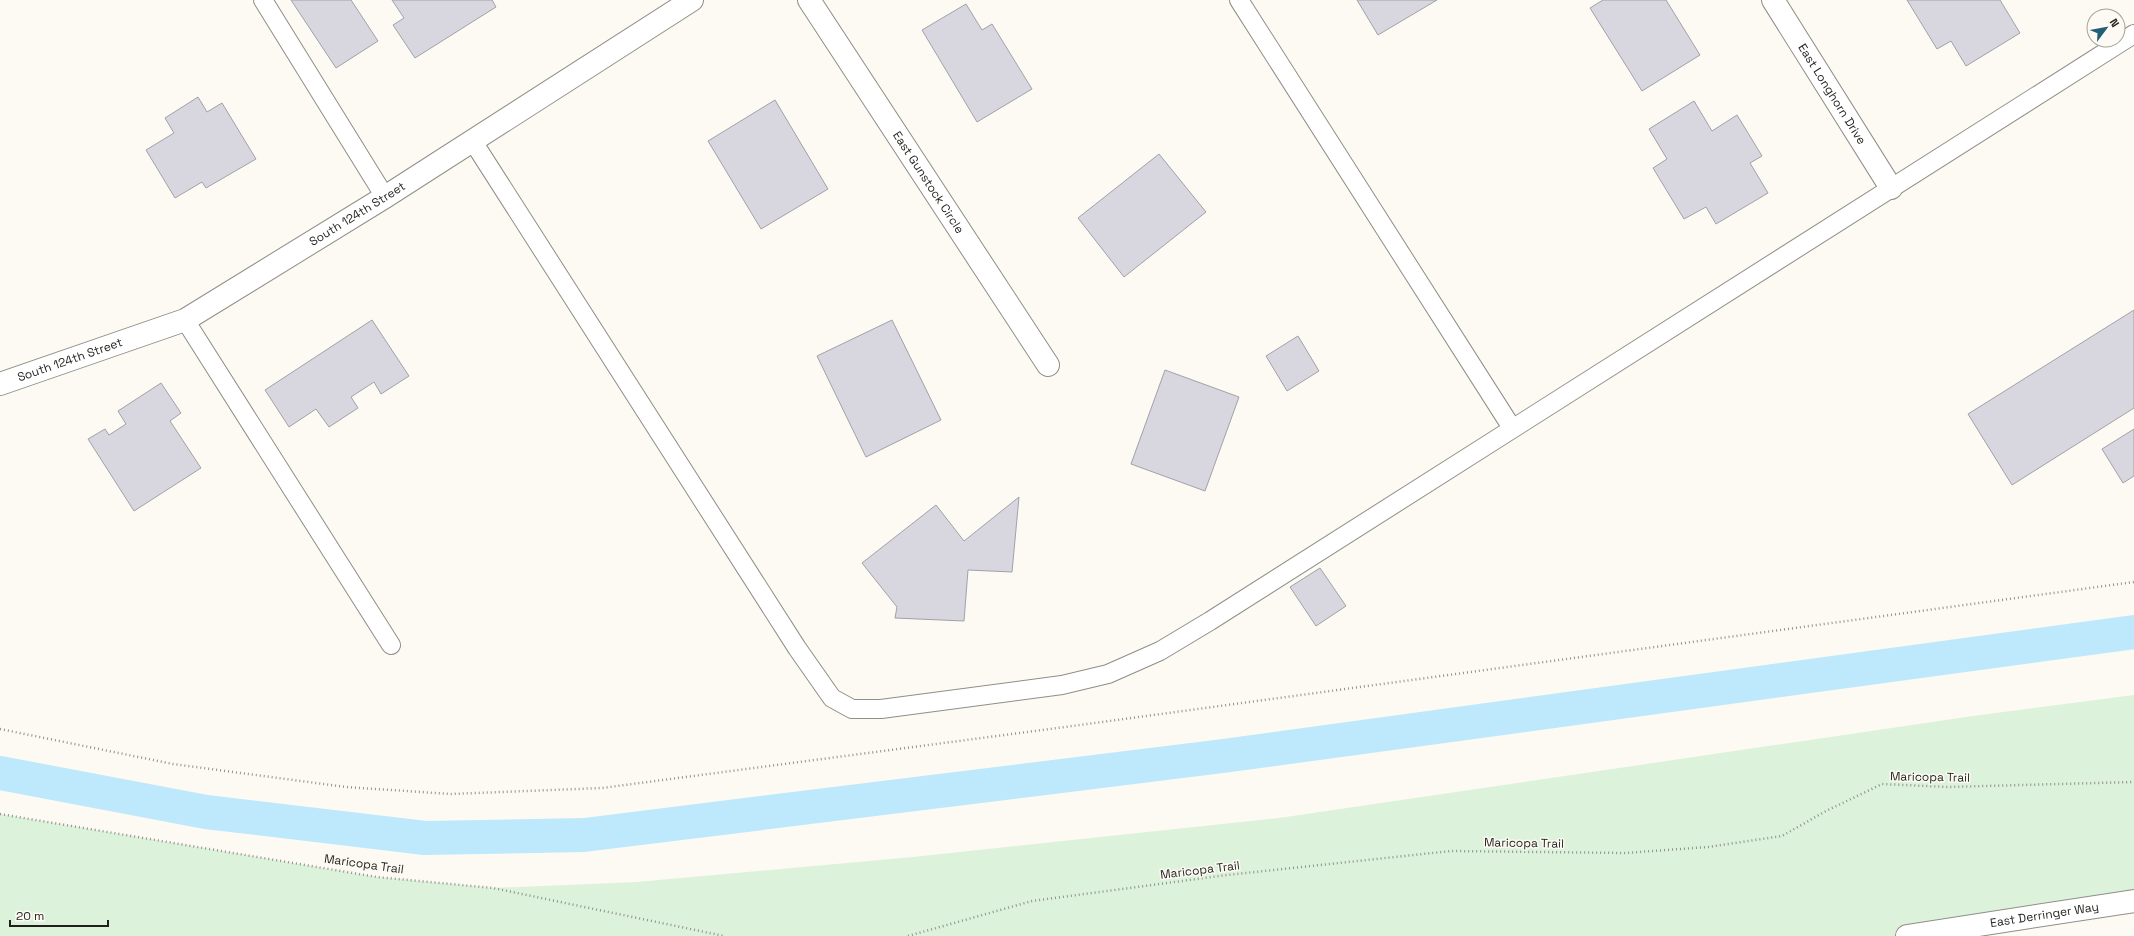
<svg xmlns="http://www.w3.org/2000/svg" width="2134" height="936" font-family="'Space Grotesk',sans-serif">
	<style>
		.green { fill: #dcf2db }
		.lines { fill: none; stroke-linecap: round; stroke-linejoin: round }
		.canal { stroke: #bee8fb; stroke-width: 34 }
		.building { fill: #d8d6de; stroke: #a2a1a8 }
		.lane-casing { stroke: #908e87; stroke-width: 20 }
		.street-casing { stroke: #908e87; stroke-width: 24 }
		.path { stroke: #92918c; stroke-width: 2.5; stroke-dasharray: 1 3; stroke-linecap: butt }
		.lane { stroke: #fff; stroke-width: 18 }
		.street { stroke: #fff; stroke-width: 22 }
		.labels { text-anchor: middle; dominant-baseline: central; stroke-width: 3; stroke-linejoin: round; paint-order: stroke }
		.street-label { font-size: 12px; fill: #1f1f1c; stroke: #fcfaf2 }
	</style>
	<rect width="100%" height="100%" fill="#fcfaf2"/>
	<polygon class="green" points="2134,695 2134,901 1907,936 0,936 0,814 377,877 493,888 637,882 913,857 1279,818 1973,716"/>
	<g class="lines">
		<polyline class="canal" points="0,773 206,812 425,838 584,835 1223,756 2134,632"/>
	</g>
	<g class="building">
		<polygon points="291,0 351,0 378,41 336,68"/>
		<polygon points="392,0 492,0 496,7 415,58 393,25 404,18"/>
		<polygon points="1357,0 1437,0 1378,35"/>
		<polygon points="1603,0 1666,0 1700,55 1642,91 1590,8"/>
		<polygon points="1907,0 2000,0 2020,33 1966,66 1951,41 1937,49"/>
		<polygon points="966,4 982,30 992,24 1032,89 977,122 922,30"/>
		<polygon points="198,97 207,112 222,103 256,159 206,188 202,182 175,198 146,150 174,133 165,118"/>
		<polygon points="775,100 828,189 761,229 708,141"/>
		<polygon points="1694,101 1712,131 1737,115 1762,156 1750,163 1768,193 1716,224 1706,207 1684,219 1653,168 1667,159 1649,129"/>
		<polygon points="1159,154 1206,212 1124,277 1078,218"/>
		<polygon points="2134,310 2134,408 2012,485 1968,414"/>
		<polygon points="372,320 409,376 381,394 374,382 351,397 358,408 329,427 316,409 289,427 265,390"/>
		<polygon points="892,320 941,420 866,457 817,356"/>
		<polygon points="1298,336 1319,371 1287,391 1266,356"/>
		<polygon points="1165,370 1239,397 1205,491 1131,464"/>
		<polygon points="161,383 181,413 170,421 201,468 134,511 88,439 105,429 109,435 126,424 118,411"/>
		<polygon points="2134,429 2134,476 2123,483 2102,449"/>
		<polygon points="1019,497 1012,572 968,570 964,621 895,618 897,607 862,563 936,505 964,541"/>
		<polygon points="1320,568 1346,606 1316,626 1290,587"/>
	</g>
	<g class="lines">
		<g class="lane-casing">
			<g id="lane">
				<polyline points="263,0 385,197"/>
				<polyline points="1239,0 1512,428"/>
				<polyline points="472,140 797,648 832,698 852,709 881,709 1062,685 1108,674 1160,651 1210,621 2134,34"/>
				<polyline points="185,320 391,645"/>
			</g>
		</g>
		<g class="street-casing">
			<g id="street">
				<path id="s1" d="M809 0 1048 365"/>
				<path id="s2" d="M1773 0 1891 188"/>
				<path id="s3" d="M0 384 185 320 385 197 692 0"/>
				<path id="s4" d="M1907 936 2134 901"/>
			</g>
		</g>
		<g class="path">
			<polyline points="0,729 173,764 346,787 451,794 602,788 1065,727 2134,582"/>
			<polyline points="0,814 377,877 493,888 724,936"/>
			<polyline points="908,936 1032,901 1227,875 1451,851 1625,853 1708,847 1782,836 1826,811 1882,784 1948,787 2134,782"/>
		</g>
		<use href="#lane" class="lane"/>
		<use href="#street" class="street"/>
	</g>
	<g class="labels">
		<g class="street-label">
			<text stroke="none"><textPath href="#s2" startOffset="111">East Longhorn Drive</textPath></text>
			<text stroke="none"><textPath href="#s1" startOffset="218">East Gunstock Circle</textPath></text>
			<text stroke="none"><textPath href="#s3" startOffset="398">South 124th Street</textPath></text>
			<text stroke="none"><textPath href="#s3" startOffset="74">South 124th Street</textPath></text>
			<text transform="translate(1930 777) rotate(1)">Maricopa Trail</text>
			<text transform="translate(1524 843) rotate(1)">Maricopa Trail</text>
			<text transform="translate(364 864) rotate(8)">Maricopa Trail</text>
			<text transform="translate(1200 870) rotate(-7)">Maricopa Trail</text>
			<text stroke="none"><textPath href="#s4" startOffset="139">East Derringer Way</textPath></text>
		</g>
	</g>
	<g transform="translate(2106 28) rotate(58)"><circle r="19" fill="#fcfaf2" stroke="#a4a29c"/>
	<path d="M0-3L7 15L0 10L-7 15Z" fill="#225f76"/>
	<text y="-6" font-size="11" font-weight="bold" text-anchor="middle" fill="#1f1f1c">N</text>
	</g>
	<path d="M10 920v6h98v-6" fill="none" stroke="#1f1f1c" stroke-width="2"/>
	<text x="16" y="920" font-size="12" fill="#1f1f1c" stroke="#fcfaf2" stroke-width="3" paint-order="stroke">20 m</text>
</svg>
